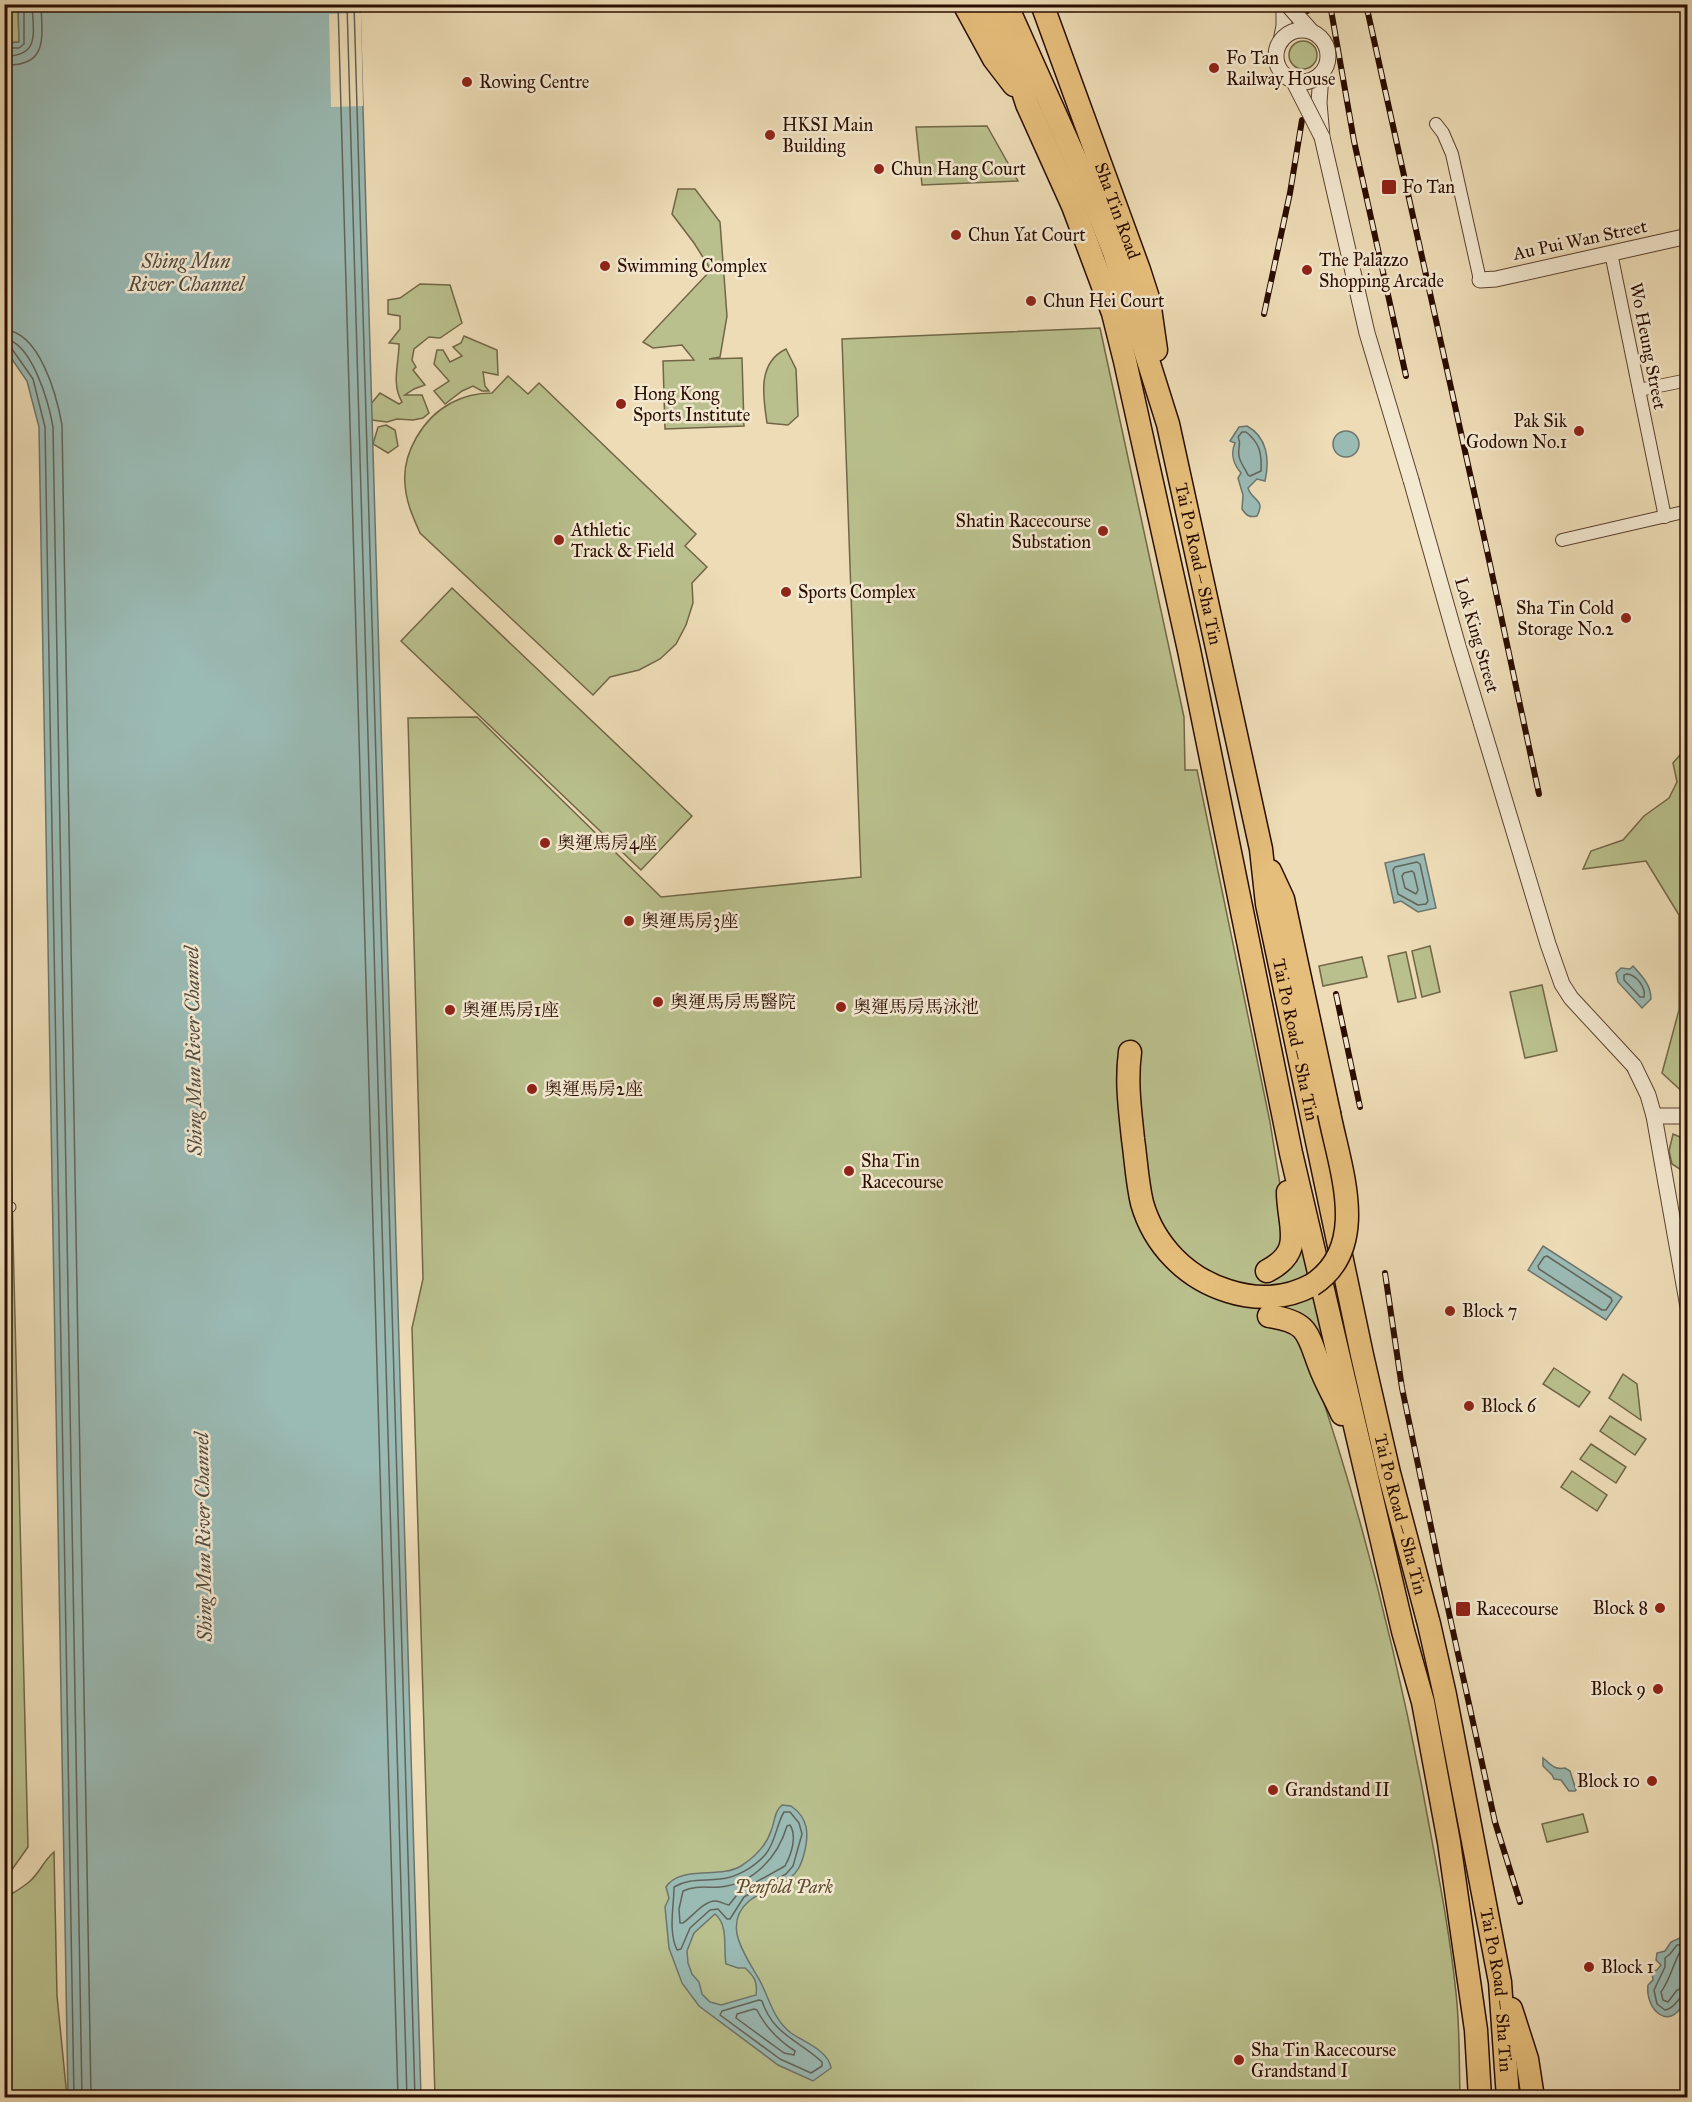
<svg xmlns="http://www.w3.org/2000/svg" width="1692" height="2102" font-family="'IM FELL Great Primer','Noto Serif TC',serif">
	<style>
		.green { fill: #b9c08d; stroke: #726646; stroke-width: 1.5 }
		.water { fill: #9abab4; stroke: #6d756c; stroke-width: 1.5; fill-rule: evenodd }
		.pier { fill: #eddcb6 }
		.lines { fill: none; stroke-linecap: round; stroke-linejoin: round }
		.shore { stroke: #62645a; stroke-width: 1.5 }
		.pedestrian-casing { stroke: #5b412e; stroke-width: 11 }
		.minor-casing { stroke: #5b412e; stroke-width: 14 }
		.tertiary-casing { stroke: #5b412e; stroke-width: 17 }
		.motorway-casing { stroke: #2a0d00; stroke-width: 25 }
		.pedestrian { stroke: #f3e8d0; stroke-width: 9 }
		.minor { stroke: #f3e8d0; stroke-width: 12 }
		.tertiary { stroke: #f3e8d0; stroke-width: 15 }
		.motorway { stroke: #e6be7b; stroke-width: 22 }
		.rail-casing { stroke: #2a0d00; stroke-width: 6 }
		.rail { stroke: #f3e8d0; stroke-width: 4; stroke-dasharray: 11; stroke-linecap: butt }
		.tertiary-bridge-casing { stroke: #5b412e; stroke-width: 17; stroke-linecap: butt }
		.motorway-bridge-casing { stroke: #2a0d00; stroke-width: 25; stroke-linecap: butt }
		.tertiary-bridge { stroke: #f3e8d0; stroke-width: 15 }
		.motorway-bridge { stroke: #e6be7b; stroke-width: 22 }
		.poi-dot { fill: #8f2418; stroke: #f3e8d0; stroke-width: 2 }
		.labels { text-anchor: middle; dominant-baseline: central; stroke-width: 5; stroke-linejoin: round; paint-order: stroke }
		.poi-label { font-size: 18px; fill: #2a0d00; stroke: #f3e8d0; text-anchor: start }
		.street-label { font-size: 18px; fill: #2a0d00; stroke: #f3e8d0 }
		.park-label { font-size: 18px; font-style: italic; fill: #5c4c31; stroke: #f3e8d0 }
		.water-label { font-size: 20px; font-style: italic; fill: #514a3f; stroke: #f3e8d0 }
	</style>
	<rect width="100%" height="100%" fill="#eddcb6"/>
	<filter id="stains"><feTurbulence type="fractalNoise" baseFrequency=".00333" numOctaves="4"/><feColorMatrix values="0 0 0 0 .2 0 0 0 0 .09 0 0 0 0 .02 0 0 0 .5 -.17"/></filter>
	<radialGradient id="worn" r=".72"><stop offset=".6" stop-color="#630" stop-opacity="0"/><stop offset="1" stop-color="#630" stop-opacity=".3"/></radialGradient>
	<g class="green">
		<polygon points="4,5 18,5 19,42 5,43"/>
		<circle cx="1303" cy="55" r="14"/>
		<polygon points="987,126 1018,181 922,185 916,127"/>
		<polygon points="678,189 695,189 720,222 727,316 720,357 709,359 742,358 744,426 665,429 663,361 694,360 682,345 653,348 643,342 711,270 694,243 672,214"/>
		<path d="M420 284 450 285 462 323 440 338 429 337 414 349 412 360 416 367 413 370 425 385 414 389 405 395H422L429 413 423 418 413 420 397 419 387 422 372 420 370 405 380 393 399 404 402 402C391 383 399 364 399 344L389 343 400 329V316L388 314V300L400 298Z"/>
		<path d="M1100 328 1184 717 1185 770H1197L1270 1122 1286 1222 1297 1221 1328 1361 1312 1367C1362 1514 1399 1661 1427 1814 1438 1873 1450 1933 1456 1993 1460 2028 1459 2063 1460 2097H435L412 1328 423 1279 408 718 477 717 661 897 861 877 842 339Z"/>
		<polygon points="464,336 497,350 498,375 483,372 485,386 489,391 482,391 473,386 462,391 445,404 434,391 449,381 434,364 437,350 443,350 450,362 462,356 453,347 461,343"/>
		<path d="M786 349 796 369 798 416 788 425 767 423C763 396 757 363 786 349Z"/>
		<path d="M508 376 528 394 539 383 696 534 685 546 707 567 692 583 693 603 686 625 676 644 660 659 639 670 610 677 593 695 420 533C413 517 406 502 405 484 402 453 423 418 451 403 464 396 478 393 492 393Z"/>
		<polygon points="386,425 395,430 398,446 388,453 373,444 378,427"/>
		<polygon points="452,588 692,816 641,870 401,641"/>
		<polygon points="1687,747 1687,1096 1662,1073 1679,1010 1679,915 1646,861 1583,869 1591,851 1623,840 1644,816 1669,798 1677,782 1673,763"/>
		<polygon points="4,871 28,1847 11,1871 5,1876"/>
		<polygon points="1430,946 1440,992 1422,997 1412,951"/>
		<polygon points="1406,952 1416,998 1398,1002 1388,956"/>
		<polygon points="1362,957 1367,977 1323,986 1319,966"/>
		<polygon points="1542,985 1557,1051 1525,1058 1510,992"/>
		<polygon points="1673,1134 1687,1140 1687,1195 1683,1171 1672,1164 1669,1151"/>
		<polygon points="1554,1368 1590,1392 1579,1407 1543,1384"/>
		<polygon points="1623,1374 1637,1384 1641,1420 1609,1398"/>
		<polygon points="1610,1416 1646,1439 1635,1455 1600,1431"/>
		<polygon points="1591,1444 1626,1467 1616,1483 1580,1459"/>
		<polygon points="1572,1471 1607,1495 1597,1511 1561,1487"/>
		<polygon points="1583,1814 1588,1832 1547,1842 1542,1824"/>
		<path d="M54 1852 57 1996 67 2097H5V1898C13 1893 22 1888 29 1882 40 1873 43 1861 54 1852Z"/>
	</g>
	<g class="water">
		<polygon points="18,5 360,5 421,2097 68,2097 39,427 27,381 5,349 4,43 19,42"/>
		<path d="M1247 426C1267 437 1270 459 1265 481L1257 479 1248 488C1252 501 1266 499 1257 516 1249 518 1246 515 1242 509L1243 495 1238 478 1241 473C1234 465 1230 454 1235 443L1230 441 1239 427Z"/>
		<circle cx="1346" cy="444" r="13"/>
		<polygon points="1424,854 1436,908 1418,912 1401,901 1394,903 1385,863"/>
		<path d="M1633 966C1642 976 1651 985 1651 999L1642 1008 1618 982 1616 973 1621 968 1630 969Z"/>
		<polygon points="1543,1246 1622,1297 1606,1320 1528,1270"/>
		<path d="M1543 1758C1551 1764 1553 1770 1565 1768L1570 1771 1576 1790 1575 1791H1569L1561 1780 1554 1779 1552 1775 1543 1766Z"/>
		<path d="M782 1805 791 1806C809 1818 809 1835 804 1854 801 1865 798 1872 789 1879 776 1886 760 1892 749 1901 720 1926 748 1958 761 1983 770 2001 774 2020 791 2033 804 2042 829 2051 831 2068L813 2081 778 2065 699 2006 682 1983 669 1948 665 1907 669 1898 666 1887C680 1865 720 1879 741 1866 755 1857 766 1846 771 1831 775 1821 774 1812 782 1805ZM715 1914C729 1925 723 1949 726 1964L738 1968H745C754 1976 758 1982 756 1995L721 2005 710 2002 702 1994 699 1982 692 1974 688 1963 687 1951 694 1933Z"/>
		<path d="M1682 1937 1688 1938C1688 1954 1687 1970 1685 1986 1685 1992 1687 1998 1683 2004 1669 2031 1645 2010 1648 1985L1653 1980 1652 1972 1657 1970 1661 1965 1656 1960 1657 1953 1665 1951 1671 1942Z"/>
	</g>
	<polygon class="pier" points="361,13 363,106 331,107 329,14"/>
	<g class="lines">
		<g class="shore">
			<polyline points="338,4 398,2098"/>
			<polyline points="347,4 407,2098"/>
			<polyline points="354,4 415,2098"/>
			<polyline points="4,48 19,48 24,44 24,4"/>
			<path d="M4 56C41 57 33 32 32 4"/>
			<path d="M4 65C49 67 42 37 41 4"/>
			<path d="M4 330C40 331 57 397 62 425L91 2098"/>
			<path d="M4 339C32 341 49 404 53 427L82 2098"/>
			<polyline points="4,347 12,349 33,379 45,427 74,2098"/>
			<path d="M1242 432H1246C1260 443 1262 454 1261 471L1250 476 1248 475C1245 468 1240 463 1239 456 1237 449 1242 444 1238 437Z"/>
			<polygon points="1417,862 1420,864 1428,901 1426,904 1418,905 1398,894 1393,870 1395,867"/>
			<polygon points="1412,871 1414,873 1418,890 1416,894 1405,888 1402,876 1404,873"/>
			<path d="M1627 974C1637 975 1646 988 1644 997H1640L1624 980V975Z"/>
			<polygon points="1547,1256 1611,1298 1612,1301 1606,1310 1602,1310 1539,1269 1538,1266 1544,1257"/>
			<path d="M784 1812H790L799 1823 802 1834 793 1866 786 1874 744 1897 730 1919H727L718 1909 710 1910 690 1928 681 1949 677 1950C668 1931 674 1906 674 1887 689 1878 703 1881 720 1879 736 1878 754 1867 765 1855 776 1842 776 1825 784 1812Z"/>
			<path d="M790 1825C797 1836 792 1853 785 1866L740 1891 729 1905C724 1904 720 1901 715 1901 704 1901 692 1917 683 1923H680L679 1909 683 1891C696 1885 707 1888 720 1887 753 1884 778 1857 787 1826Z"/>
			<path d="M1688 1944 1677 1945 1670 1954 1665 1958V1967L1654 1990 1657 2004 1665 2010C1677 2008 1677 1995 1688 1995"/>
			<path d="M1688 1951 1680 1952C1673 1964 1670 1980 1661 1992L1663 2000 1668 2002 1677 1990 1688 1987"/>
			<path d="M759 2000 762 2001C773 2035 799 2040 822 2062V2066L811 2073 780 2059 720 2015 722 2011Z"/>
			<path d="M754 2009 757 2010C766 2028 778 2040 795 2051L794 2055 784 2053 736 2018 737 2014Z"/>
		</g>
		<g class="pedestrian-casing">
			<polyline id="pedestrian" points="4,1207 11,1207"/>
		</g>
		<g class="minor-casing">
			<g id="minor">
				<polyline points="1436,124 1443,133 1452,154 1480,280"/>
				<polyline points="1611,253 1665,517"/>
				<polyline points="1639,390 1688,380"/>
				<polyline points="1562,540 1688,511"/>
			</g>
		</g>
		<g class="tertiary-casing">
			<g id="tertiary">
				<polyline points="1281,41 1284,26 1284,4"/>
				<polyline points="1321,74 1319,103 1322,137 1367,333 1411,480"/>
				<polyline points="1480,280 1496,279 1688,236"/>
				<polyline points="1634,1066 1648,1095 1654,1116 1688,1307"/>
				<polyline points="1654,1116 1688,1116"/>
			</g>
		</g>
		<g class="motorway-casing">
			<g id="motorway">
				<polyline points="964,4 994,59 1014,85"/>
				<polyline points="989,4 1010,51 1027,104 1073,206 1113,313 1125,361 1189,650 1291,1153 1403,1631 1423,1702 1449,1842 1476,2030 1480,2098"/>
				<path id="s1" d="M1006 4 1091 194 1114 252 1168 424 1261 849 1267 904 1362 1355 1389 1473 1429 1624 1445 1695 1500 1982 1508 2098"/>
				<path id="s2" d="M1042 4 1139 270 1149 301 1156 350"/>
				<polyline points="1270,871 1283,899 1329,1113"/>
				<path d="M1130 1052C1126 1083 1130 1109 1133 1139 1136 1160 1137 1182 1142 1203 1154 1245 1186 1278 1228 1291 1256 1300 1286 1299 1312 1285"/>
				<path d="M1267 1271C1306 1251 1288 1226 1288 1192"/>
				<path d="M1269 1316C1309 1322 1307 1333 1320 1367 1326 1383 1335 1398 1342 1414"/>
				<polyline points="1511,2009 1527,2059 1533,2098"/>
			</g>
		</g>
		<use href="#pedestrian" class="pedestrian"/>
		<use href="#minor" class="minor"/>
		<use href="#tertiary" class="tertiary"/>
		<use href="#motorway" class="motorway"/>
		<g class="rail-casing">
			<g id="rail">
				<polyline points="1307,4 1307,11"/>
				<polyline points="1330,4 1354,141 1406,376"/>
				<polyline points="1366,4 1488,555 1539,794"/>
				<polyline points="1264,314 1290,193 1302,120"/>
				<polyline points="1336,994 1360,1107"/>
				<polyline points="1385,1273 1402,1388 1449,1613 1495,1822 1520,1902"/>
			</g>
		</g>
		<use href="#rail" class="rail"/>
		<g class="tertiary-bridge-casing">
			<g id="tertiary-bridge">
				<polyline points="1287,4 1311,31"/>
				<circle cx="1302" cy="56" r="26"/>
				<polyline points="1293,80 1322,137"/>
				<polyline points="1411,480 1458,646 1548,944 1562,984 1571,998 1634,1066"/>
			</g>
		</g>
		<g class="motorway-bridge-casing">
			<path id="motorway-bridge" d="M1312 1285C1371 1247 1340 1169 1329 1113"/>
		</g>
		<use href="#tertiary-bridge" class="tertiary-bridge"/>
		<use href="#motorway-bridge" class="motorway-bridge"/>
	</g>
	<g class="poi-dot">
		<circle cx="1214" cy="68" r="6"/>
		<circle cx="467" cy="82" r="6"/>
		<circle cx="770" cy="135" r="6"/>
		<circle cx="879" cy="169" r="6"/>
		<rect x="1381" y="179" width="16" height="16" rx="3"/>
		<circle cx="956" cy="235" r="6"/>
		<circle cx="605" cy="266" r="6"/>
		<circle cx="1307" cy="270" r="6"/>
		<circle cx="1031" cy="301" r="6"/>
		<circle cx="621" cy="404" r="6"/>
		<circle cx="1579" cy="431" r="6"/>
		<circle cx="1103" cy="531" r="6"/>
		<circle cx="559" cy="540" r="6"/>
		<circle cx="786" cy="592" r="6"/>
		<circle cx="1626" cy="618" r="6"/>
		<circle cx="545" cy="843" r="6"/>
		<circle cx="629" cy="921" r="6"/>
		<circle cx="658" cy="1002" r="6"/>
		<circle cx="841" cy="1007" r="6"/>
		<circle cx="450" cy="1010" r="6"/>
		<circle cx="532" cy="1089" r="6"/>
		<circle cx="849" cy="1171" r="6"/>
		<circle cx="1450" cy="1311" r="6"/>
		<circle cx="1469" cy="1406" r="6"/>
		<circle cx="1660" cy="1608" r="6"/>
		<rect x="1455" y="1601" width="16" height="16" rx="3"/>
		<circle cx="1658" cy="1689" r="6"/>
		<circle cx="1652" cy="1781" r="6"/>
		<circle cx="1273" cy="1790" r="6"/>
		<circle cx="1589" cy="1967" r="6"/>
		<circle cx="1239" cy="2060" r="6"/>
	</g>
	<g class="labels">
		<g class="poi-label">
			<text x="1226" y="58">Fo Tan<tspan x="1226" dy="21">Railway House</tspan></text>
			<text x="479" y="82">Rowing Centre</text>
			<text x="782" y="125">HKSI Main<tspan x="782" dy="21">Building</tspan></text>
			<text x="891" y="169">Chun Hang Court</text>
			<text x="1402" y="187">Fo Tan</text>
			<text x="968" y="235">Chun Yat Court</text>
			<text x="1319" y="260">The Palazzo<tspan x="1319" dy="21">Shopping Arcade</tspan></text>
			<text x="617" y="266">Swimming Complex</text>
			<text x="1043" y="301">Chun Hei Court</text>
			<text x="633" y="394">Hong Kong<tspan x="633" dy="21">Sports Institute</tspan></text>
			<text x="1567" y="421" text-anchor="end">Pak Sik<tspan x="1567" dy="21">Godown No.1</tspan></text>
			<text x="1091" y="521" text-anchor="end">Shatin Racecourse<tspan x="1091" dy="21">Substation</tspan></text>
			<text x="571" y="530">Athletic<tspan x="571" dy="21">Track &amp; Field</tspan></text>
			<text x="798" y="592">Sports Complex</text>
			<text x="1614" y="608" text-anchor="end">Sha Tin Cold<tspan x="1614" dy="21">Storage No.2</tspan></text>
			<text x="557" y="843">奧運馬房4座</text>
			<text x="641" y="921">奧運馬房3座</text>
			<text x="670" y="1002">奧運馬房馬醫院</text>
			<text x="853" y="1007">奧運馬房馬泳池</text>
			<text x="462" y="1010">奧運馬房1座</text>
			<text x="544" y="1089">奧運馬房2座</text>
			<text x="861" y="1161">Sha Tin<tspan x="861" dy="21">Racecourse</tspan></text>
			<text x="1462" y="1311">Block 7</text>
			<text x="1481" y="1406">Block 6</text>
			<text x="1648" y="1608" text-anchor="end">Block 8</text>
			<text x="1476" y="1609">Racecourse</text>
			<text x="1646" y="1689" text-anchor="end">Block 9</text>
			<text x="1640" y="1781" text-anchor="end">Block 10</text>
			<text x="1285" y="1790">Grandstand II</text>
			<text x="1601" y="1967">Block 1</text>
			<text x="1251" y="2050">Sha Tin Racecourse<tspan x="1251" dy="21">Grandstand I</tspan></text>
		</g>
		<g class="street-label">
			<text stroke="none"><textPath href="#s2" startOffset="220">Sha Tin Road</textPath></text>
			<text transform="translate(1580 240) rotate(-12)">Au Pui Wan Street</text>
			<text transform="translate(1648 346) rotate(79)">Wo Heung Street</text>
			<text stroke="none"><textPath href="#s1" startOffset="594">Tai Po Road – Sha Tin</textPath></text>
			<text transform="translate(1477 635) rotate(74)">Lok King Street</text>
			<text stroke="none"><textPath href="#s1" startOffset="1080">Tai Po Road – Sha Tin</textPath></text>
			<text stroke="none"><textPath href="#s1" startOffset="1566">Tai Po Road – Sha Tin</textPath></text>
			<text stroke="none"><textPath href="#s1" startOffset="2052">Tai Po Road – Sha Tin</textPath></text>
		</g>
		<g class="park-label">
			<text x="784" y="1887">Penfold Park</text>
		</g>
		<g class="water-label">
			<text x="186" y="261">Shing Mun<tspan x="186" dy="23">River Channel</tspan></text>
			<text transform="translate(193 1051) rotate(-91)">Shing Mun River Channel</text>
			<text transform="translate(203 1537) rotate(-91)">Shing Mun River Channel</text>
		</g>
	</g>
	<rect width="1692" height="2102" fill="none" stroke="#eddcb6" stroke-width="24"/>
	<rect x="6" y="6" width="1680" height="2090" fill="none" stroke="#2a0d00" stroke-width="3"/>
	<rect x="12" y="12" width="1668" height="2078" fill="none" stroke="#2a0d00" stroke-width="1.5"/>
	<rect width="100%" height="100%" filter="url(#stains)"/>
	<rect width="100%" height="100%" fill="url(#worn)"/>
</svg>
